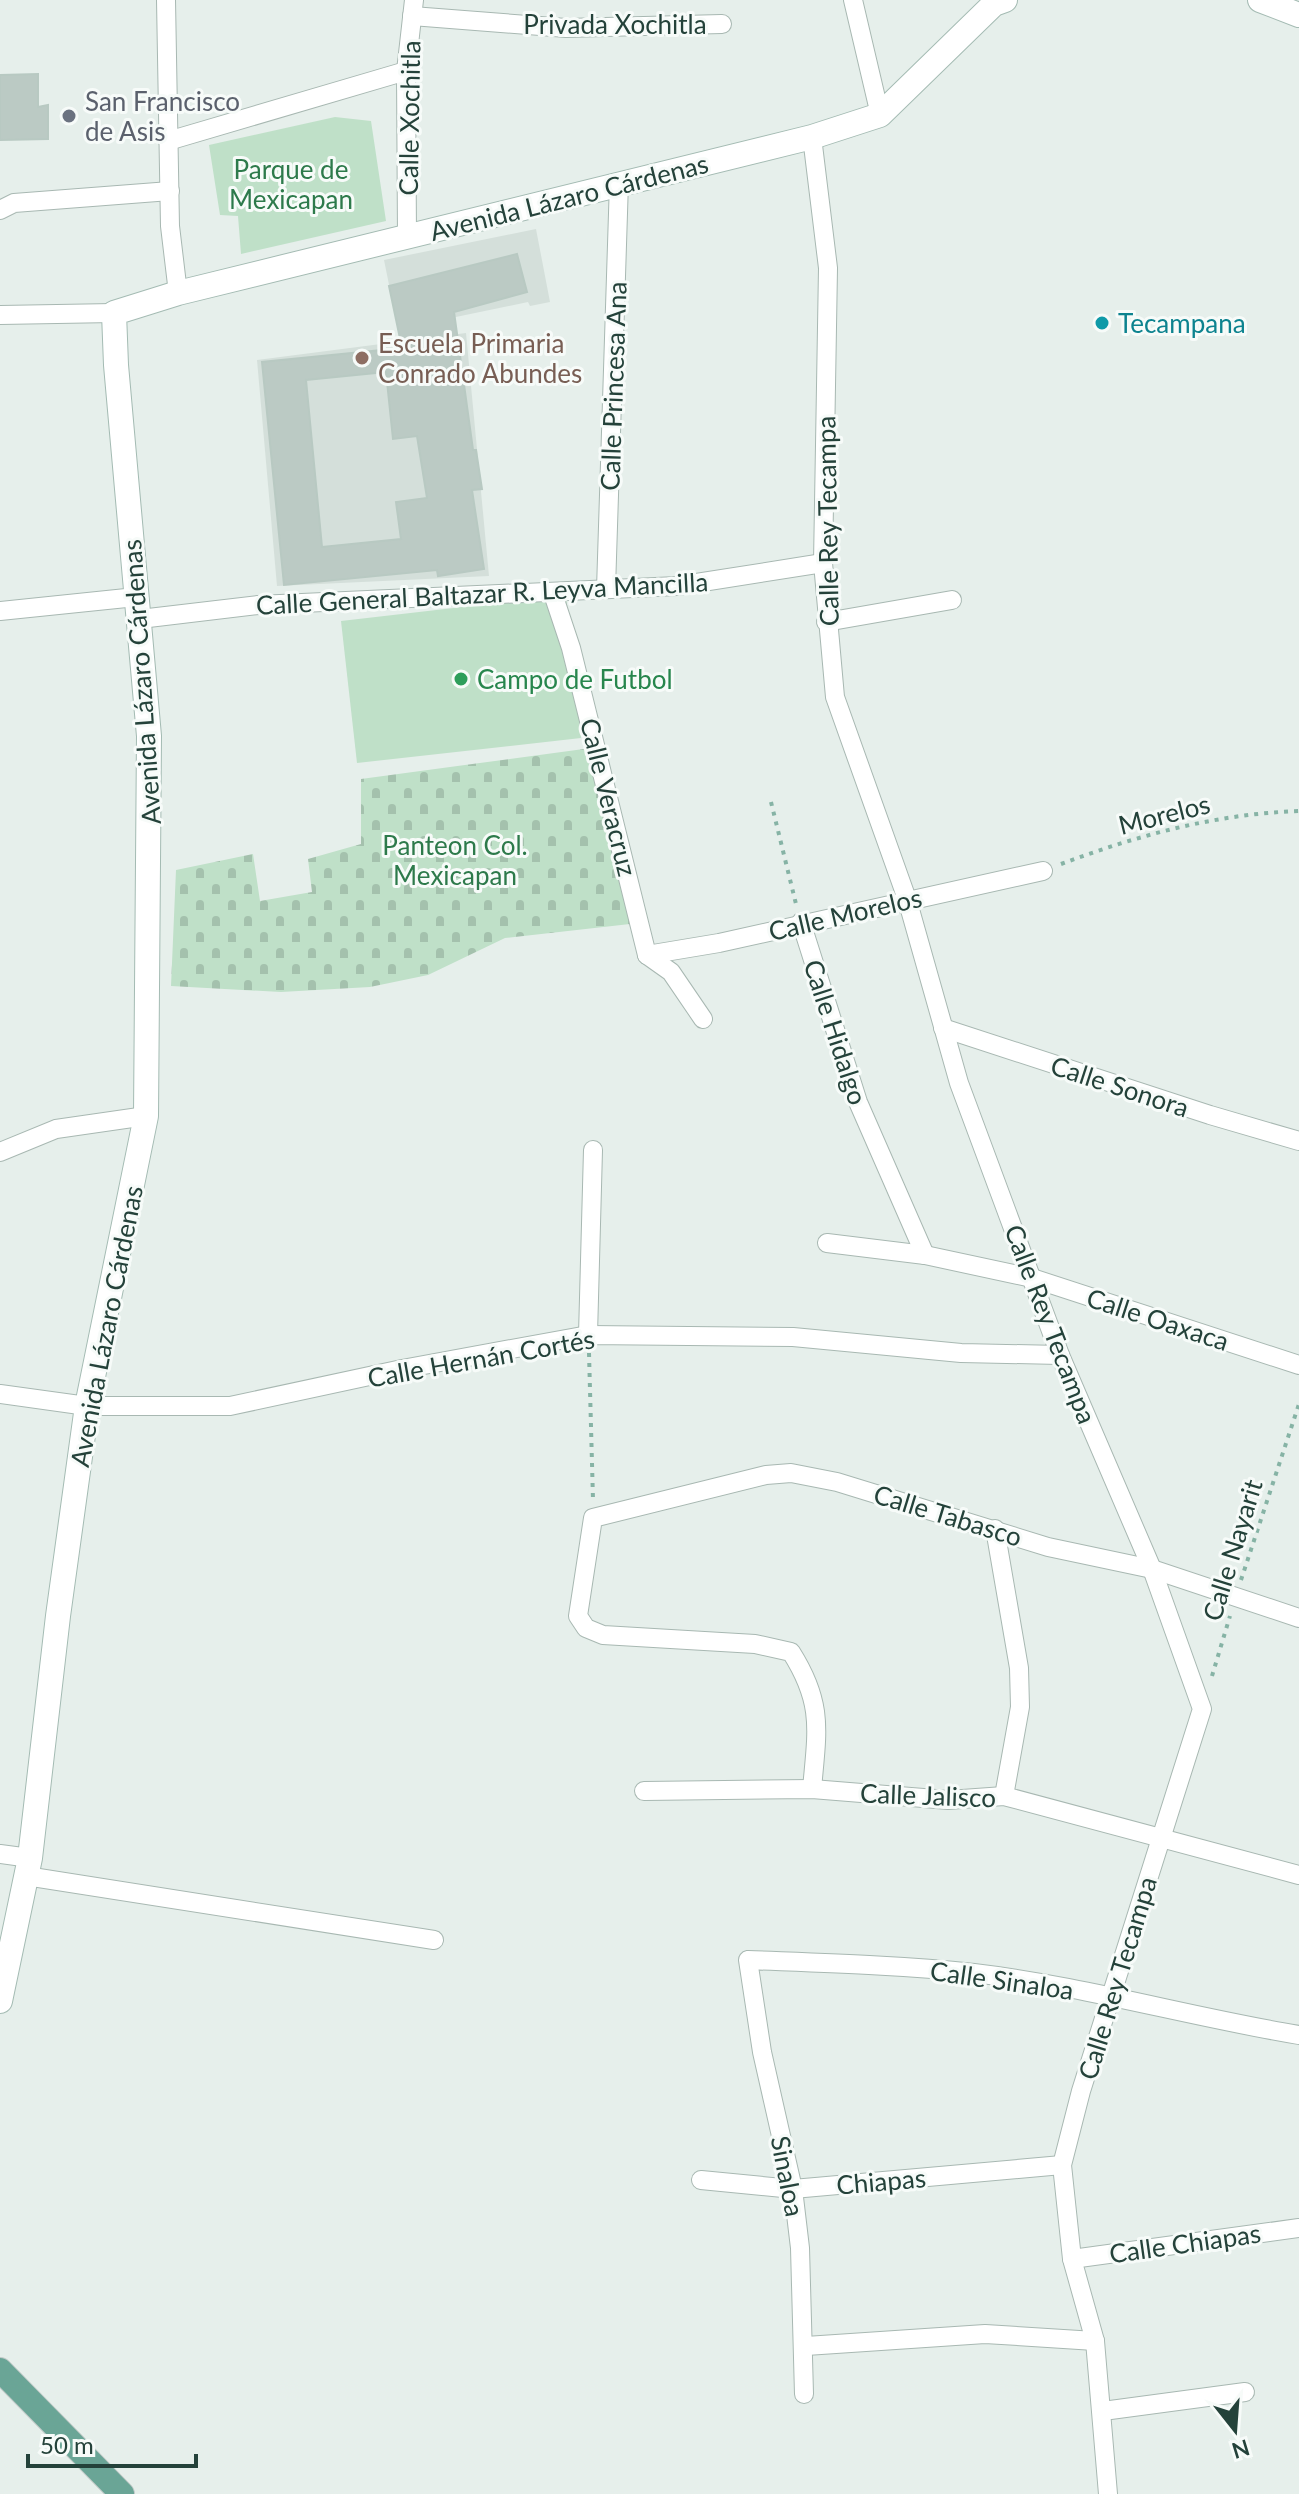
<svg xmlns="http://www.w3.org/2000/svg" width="1299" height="2494" font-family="Lato,sans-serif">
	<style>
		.built { fill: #d4dfda }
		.cemetery { fill: url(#cemetery-stones) }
		.park { fill: #bfe0c8 }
		.building { fill: #bbcac4; stroke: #b8c9c2; stroke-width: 2; fill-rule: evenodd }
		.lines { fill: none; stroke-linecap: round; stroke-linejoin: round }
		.street-casing { stroke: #a8b8b2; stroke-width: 20 }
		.secondary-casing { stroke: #a4bbb3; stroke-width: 26 }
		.primary-casing { stroke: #c2cac8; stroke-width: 26 }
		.path { stroke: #86b3a5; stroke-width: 4; stroke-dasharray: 4 6; stroke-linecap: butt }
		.street { stroke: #fff; stroke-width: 18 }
		.secondary { stroke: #fff; stroke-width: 24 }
		.primary { stroke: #6aa596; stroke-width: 24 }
		.worship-dot { fill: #6b7280; stroke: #f7fbf9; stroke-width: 3 }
		.culture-dot { fill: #0f9aa8; stroke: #f7fbf9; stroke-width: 3 }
		.education-dot { fill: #8d6e63; stroke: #f7fbf9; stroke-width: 3 }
		.leisure-dot { fill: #2e9e5b; stroke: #f7fbf9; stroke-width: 3 }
		.labels { text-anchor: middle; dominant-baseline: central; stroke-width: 6; stroke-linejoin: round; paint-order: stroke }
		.street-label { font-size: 26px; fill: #24423a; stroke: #f7fbf9 }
		.worship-label { font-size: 26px; fill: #5b616d; stroke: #f7fbf9; text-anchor: start }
		.park-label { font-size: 26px; fill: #2d7a4b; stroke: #f7fbf9 }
		.culture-label { font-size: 26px; fill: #0d838f; stroke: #f7fbf9; text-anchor: start }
		.education-label { font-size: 26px; fill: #785e54; stroke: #f7fbf9; text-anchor: start }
		.leisure-label { font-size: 26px; fill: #27864d; stroke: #f7fbf9; text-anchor: start }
	</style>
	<defs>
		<pattern id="cemetery-stones" width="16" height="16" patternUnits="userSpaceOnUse" patternTransform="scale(2)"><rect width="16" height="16" fill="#bfe0c8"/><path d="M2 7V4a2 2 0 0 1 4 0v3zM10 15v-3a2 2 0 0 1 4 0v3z" fill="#a4c1ad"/></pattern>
	</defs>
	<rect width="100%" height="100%" fill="#e6efeb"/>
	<g class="built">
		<polygon points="536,229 550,302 530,306 528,302 398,329 384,260"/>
		<polygon points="466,333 489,576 277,586 257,360"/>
	</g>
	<polygon class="cemetery" points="591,748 630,924 505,938 428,975 370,987 281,992 171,986 176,870 253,854 260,901 312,892 308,859 361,844 361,779"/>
	<g class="park">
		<polygon points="335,117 371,121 386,221 241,254 238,216 220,215 209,145"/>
		<polygon points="566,595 581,738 357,763 341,621"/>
	</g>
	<g class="building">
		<polygon points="38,74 38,107 48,105 48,139 0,140 0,75"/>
		<path d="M517 254 527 292 454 312 473 450H476L482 489 472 490 484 569 438 576 437 570 284 585 262 362 402 348 389 286ZM386 372 393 439 417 436 427 498 396 502 401 539 322 547 306 380Z"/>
	</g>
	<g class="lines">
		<g class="street-casing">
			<g id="street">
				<polyline points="166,0 170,226 178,293"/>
				<polyline points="853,0 880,115"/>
				<polyline points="412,16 566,28 722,24"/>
				<polyline points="812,137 828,268 823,563 835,697 907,899 959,1083 1060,1355 1152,1569 1202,1709 1081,2091 1062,2165 1072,2259 1095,2341 1108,2494"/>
				<polyline points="168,141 406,71"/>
				<polyline points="0,210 14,203 170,191"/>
				<polyline points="407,237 406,71 414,0"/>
				<polyline points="0,315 114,313"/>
				<polyline points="606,589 619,182"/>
				<polyline points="553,594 571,648 647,955"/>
				<polyline points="0,611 136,597"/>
				<polyline points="140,619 258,605 677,586 823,563"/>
				<polyline points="826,622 952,600"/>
				<polyline points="801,922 858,1102 925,1255"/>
				<polyline points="647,955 719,943 1043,871"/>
				<polyline points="647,955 671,972 703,1019"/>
				<polyline points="943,1028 1210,1115 1299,1141"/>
				<polyline points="0,1152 56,1129 146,1116"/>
				<polyline points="827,1243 925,1255 1032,1278 1299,1365"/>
				<polyline points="588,1335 593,1150"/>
				<polyline points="0,1394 87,1406 230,1406 402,1369 588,1335 793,1337 961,1353 1060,1355"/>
				<polyline points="995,1529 1019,1668 1020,1707 1004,1796"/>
				<path d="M812 1789C817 1731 824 1704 791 1652L755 1644 603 1635 586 1628 578 1616 593 1518 766 1475 791 1473 837 1482 1048 1547 1152 1569 1299 1618"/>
				<polyline points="644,1791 812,1789 948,1800 1004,1796 1299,1875"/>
				<polyline points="0,1854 30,1858"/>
				<polyline points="26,1876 434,1940"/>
				<polyline points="701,2180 793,2189 1062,2165"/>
				<polyline points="1072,2259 1299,2228"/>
				<polyline points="806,2346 985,2334 1095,2341"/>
				<path d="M804 2394 800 2248 793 2189 762 2052 748 1960C823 1963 899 1965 974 1973 1084 1986 1190 2017 1299 2035"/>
				<polyline points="1103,2411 1245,2392"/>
			</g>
		</g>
		<g class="secondary-casing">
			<g id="secondary">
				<polyline points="1260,0 1299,15"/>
				<polyline points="0,2001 30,1858 58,1616 87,1406 146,1116 149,736 116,365 114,313 178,293 812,137 880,115 994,4 1005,0"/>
			</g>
		</g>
		<g class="primary-casing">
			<polyline id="primary" points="0,2370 122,2494"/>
		</g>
		<g class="path">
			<polyline points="771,802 796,904"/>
			<path d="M1061 864C1139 835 1215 814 1299 811"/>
			<polyline points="589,1353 593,1500"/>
			<polyline points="1241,1580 1299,1404"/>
			<polyline points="1212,1676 1230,1616"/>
		</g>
		<use href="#street" class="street"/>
		<use href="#secondary" class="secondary"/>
		<use href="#primary" class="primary"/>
	</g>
	<circle class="worship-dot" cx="69" cy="116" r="8"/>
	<circle class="culture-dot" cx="1102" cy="323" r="8"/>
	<circle class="education-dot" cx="362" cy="358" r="8"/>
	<circle class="leisure-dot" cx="461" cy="679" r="8"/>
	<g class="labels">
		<g class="street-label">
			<text x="615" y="24">Privada Xochitla</text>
			<text transform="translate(409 118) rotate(-89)">Calle Xochitla</text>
			<text transform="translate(569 197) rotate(-14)">Avenida Lázaro Cárdenas</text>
			<text transform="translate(613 386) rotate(-88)">Calle Princesa Ana</text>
			<text transform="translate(827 521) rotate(-91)">Calle Rey Tecampa</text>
			<text transform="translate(482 593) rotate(-3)">Calle General Baltazar R. Leyva Mancilla</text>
			<text transform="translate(141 682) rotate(-94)">Avenida Lázaro Cárdenas</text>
			<text transform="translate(609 797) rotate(76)">Calle Veracruz</text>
			<text transform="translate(1164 814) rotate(-14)">Morelos</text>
			<text transform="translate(845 914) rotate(-13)">Calle Morelos</text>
			<text transform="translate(836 1032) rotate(72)">Calle Hidalgo</text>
			<text transform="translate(1120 1086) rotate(18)">Calle Sonora</text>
			<text transform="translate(1158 1319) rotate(18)">Calle Oaxaca</text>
			<text transform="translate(1051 1324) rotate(69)">Calle Rey Tecampa</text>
			<text transform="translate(106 1326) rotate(-79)">Avenida Lázaro Cárdenas</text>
			<text transform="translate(481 1358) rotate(-10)">Calle Hernán Cortés</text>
			<text transform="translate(948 1515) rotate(17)">Calle Tabasco</text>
			<text transform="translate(1232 1550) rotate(-73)">Calle Nayarit</text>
			<text transform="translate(928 1795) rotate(2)">Calle Jalisco</text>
			<text transform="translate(1117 1978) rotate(-73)">Calle Rey Tecampa</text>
			<text transform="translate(1002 1980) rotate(8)">Calle Sinaloa</text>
			<text transform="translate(788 2176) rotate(79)">Sinaloa</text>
			<text transform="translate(881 2181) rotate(-5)">Chiapas</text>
			<text transform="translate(1185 2243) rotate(-8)">Calle Chiapas</text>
		</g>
		<g class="worship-label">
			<text x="85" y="101">San Francisco<tspan x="85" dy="30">de Asis</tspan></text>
		</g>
		<g class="park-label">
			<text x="291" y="169">Parque de<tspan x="291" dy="30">Mexicapan</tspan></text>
			<text x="455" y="845">Panteon Col.<tspan x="455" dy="30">Mexicapan</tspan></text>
		</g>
		<g class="culture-label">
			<text x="1118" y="323">Tecampana</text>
		</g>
		<g class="education-label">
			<text x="378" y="343">Escuela Primaria<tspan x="378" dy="30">Conrado Abundes</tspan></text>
		</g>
		<g class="leisure-label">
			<text x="477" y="679">Campo de Futbol</text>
		</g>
	</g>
	<g transform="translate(1235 2430) rotate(163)" stroke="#f7fbf9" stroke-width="6" paint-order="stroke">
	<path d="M0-6L14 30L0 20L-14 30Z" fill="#24423a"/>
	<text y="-12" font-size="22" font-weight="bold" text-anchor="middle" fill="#24423a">N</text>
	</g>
	<path d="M28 2454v12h168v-12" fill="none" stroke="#24423a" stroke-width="4"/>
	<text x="40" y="2454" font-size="24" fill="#24423a" stroke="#f7fbf9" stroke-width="6" paint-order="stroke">50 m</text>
</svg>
